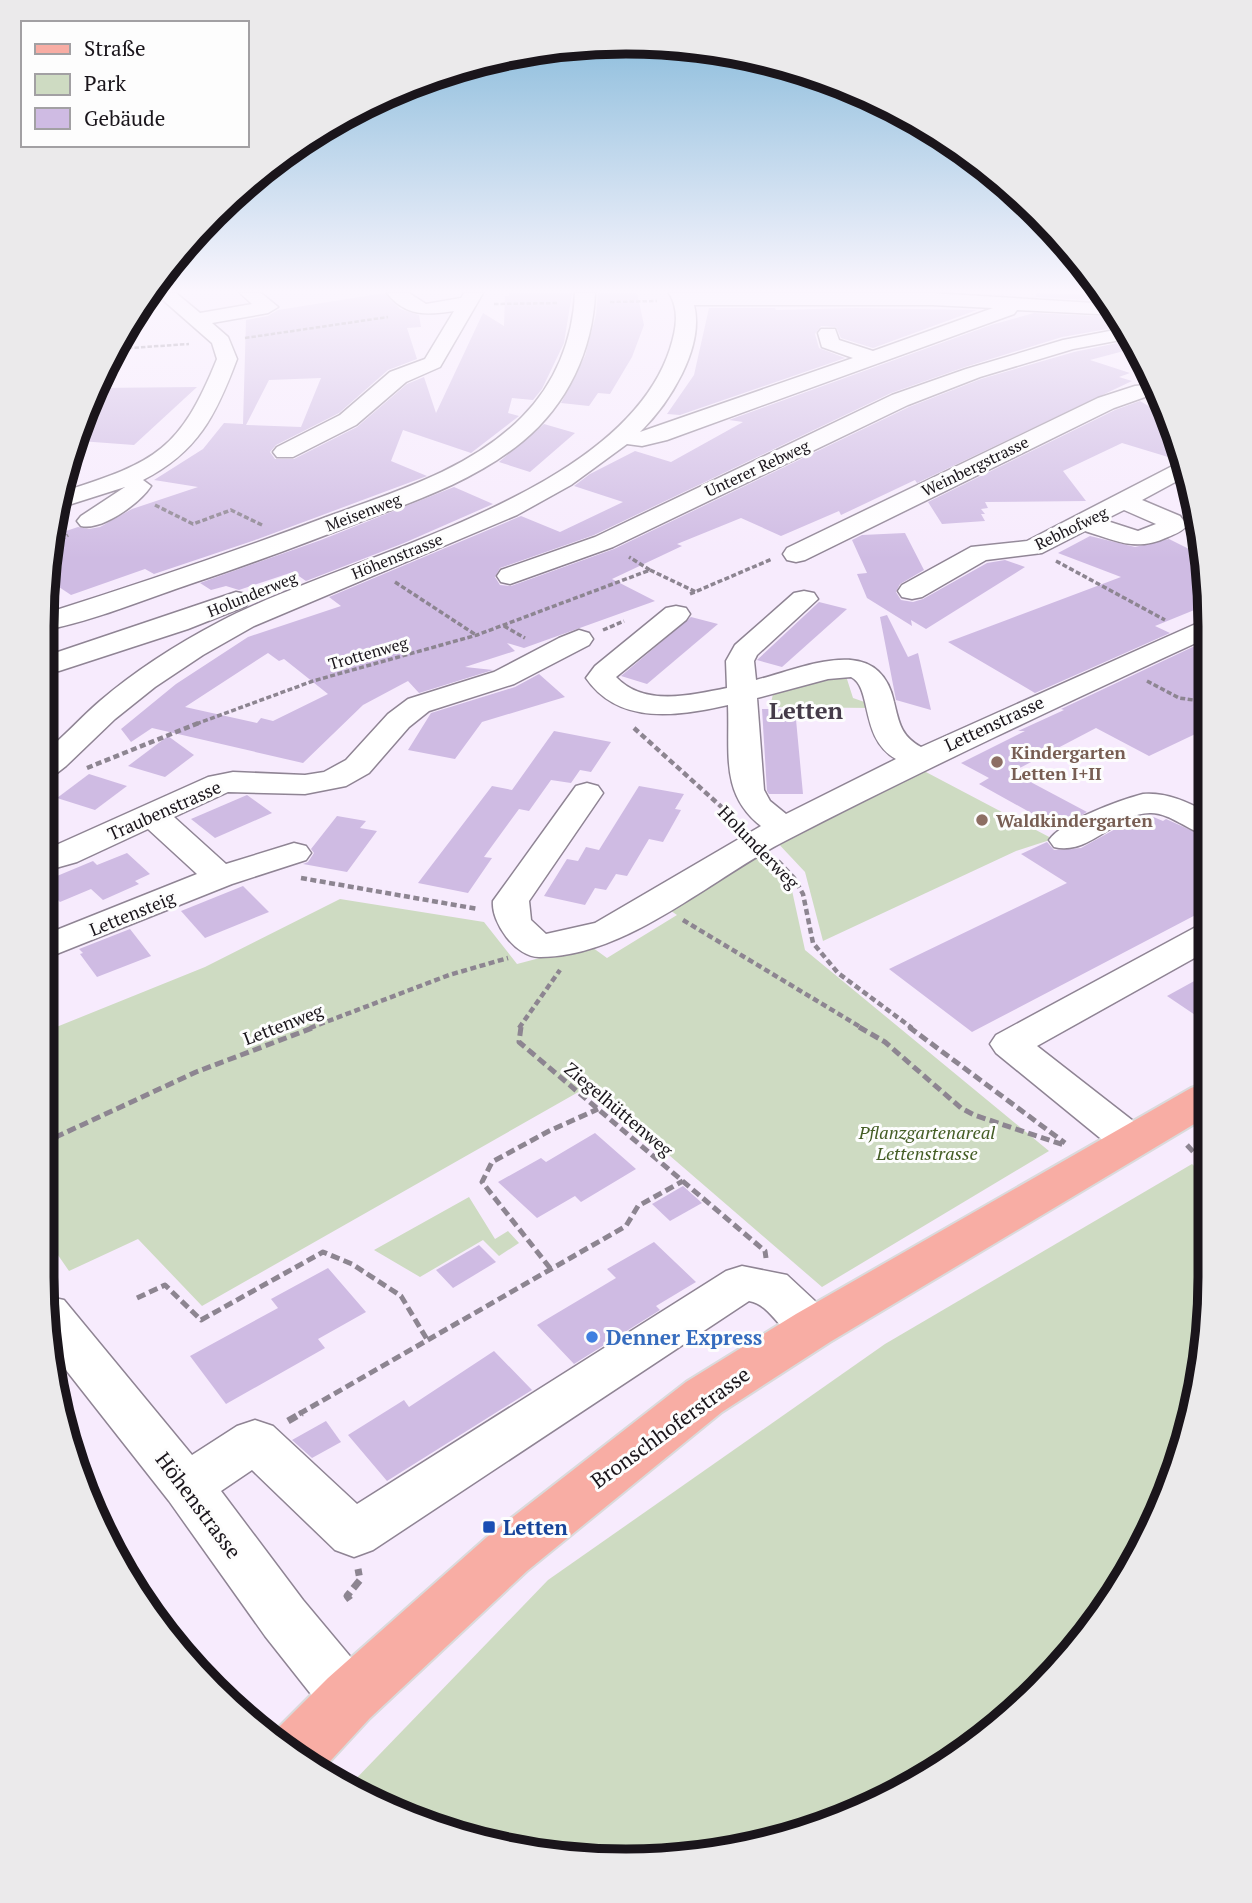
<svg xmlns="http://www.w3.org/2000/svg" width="1252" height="1903" font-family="'PT Serif',serif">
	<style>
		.green { fill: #cedbc2 }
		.building { fill: #cfbbe3; fill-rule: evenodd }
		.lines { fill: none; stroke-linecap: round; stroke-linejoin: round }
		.minor-casing { stroke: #8f8494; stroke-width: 3 }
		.major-casing { stroke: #dadadb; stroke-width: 4 }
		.path-far4 { stroke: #8d8591; stroke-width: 2.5; stroke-dasharray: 4.5 2; stroke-linecap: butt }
		.path-far3 { stroke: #8d8591; stroke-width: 3.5; stroke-dasharray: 5 2.5; stroke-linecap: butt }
		.path-far2 { stroke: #8d8591; stroke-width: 4.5; stroke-dasharray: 6 3.5; stroke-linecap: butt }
		.path-far1 { stroke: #8d8591; stroke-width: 5; stroke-dasharray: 9 4.5; stroke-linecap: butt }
		.path { stroke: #8d8591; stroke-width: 7; stroke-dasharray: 10 5; stroke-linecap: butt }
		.minor { fill: #fff; fill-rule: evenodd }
		.major { fill: #f8ada4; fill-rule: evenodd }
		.education-dot { fill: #8d6e63; stroke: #fdfdfd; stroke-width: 2.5 }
		.shop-dot { fill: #3f7fe0; stroke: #fdfdfd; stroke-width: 2.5 }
		.transit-dot { fill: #1a4fb4; stroke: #fdfdfd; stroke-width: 2.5 }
		.labels { text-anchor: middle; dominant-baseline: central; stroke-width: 6; stroke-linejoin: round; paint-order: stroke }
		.far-street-label { font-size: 16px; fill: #1a151b; stroke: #fdfdfd }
		.street-label { font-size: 18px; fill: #1a151b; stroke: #fdfdfd }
		.education-label { font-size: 18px; font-weight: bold; fill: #785e54; stroke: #fdfdfd; text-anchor: start }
		.park-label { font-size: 18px; font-style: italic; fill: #445d25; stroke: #fdfdfd }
		.near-shop-label { font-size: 21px; font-weight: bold; fill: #366cbe; stroke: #fdfdfd; text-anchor: start }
		.near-street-label { font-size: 21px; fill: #1a151b; stroke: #fdfdfd }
		.near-transit-label { font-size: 21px; font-weight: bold; fill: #164399; stroke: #fdfdfd; text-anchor: start }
		.district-label { font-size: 24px; font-weight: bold; fill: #453b49; stroke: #fdfdfd }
		.rim { fill: none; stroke: #1a151b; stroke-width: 9 }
	</style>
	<rect width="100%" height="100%" fill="#f7ebfd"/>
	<g class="green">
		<polygon points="846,676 853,698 873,705 873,708 770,707 773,694 758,694 786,683"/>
		<polygon points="924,771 1053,839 1016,851 823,941 805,872 774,839"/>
		<polygon points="757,846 791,886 805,950 1049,1151 822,1287 589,1086 202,1306 138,1239 69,1271 42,1232 44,1032 205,967 340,899 484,922 517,964 589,945 607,958 677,915 661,904"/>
		<polygon points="1192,1164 1206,1177 1205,1354 1150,1535 1065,1662 918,1783 740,1850 587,1860 403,1817 349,1786 548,1580 885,1344"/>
		<polygon points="469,1197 495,1239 508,1231 519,1243 499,1256 483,1240 420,1277 374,1250"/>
	</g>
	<g class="building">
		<path d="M385 293 400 309 419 315 421 327 407 328 417 359 388 370 339 413 276 445 270 452 275 459H294L357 427 407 384 424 377 436 413 483 313 504 326 505 296H509V293H572L564 343 542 389 533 400 512 398 508 413 519 416 471 453 403 430 391 461 427 476 258 539 154 574 145 569 71 595 47 579V549L51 536 78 527 89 529 100 527 132 509 198 487 154 480 203 449 224 423 243 424 246 320 268 316 278 310ZM321 378 301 427 246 425 269 380Z"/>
		<polygon points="598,293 637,293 644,325 632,357 610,394 598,393 589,406 561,403 585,356 596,315"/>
		<polygon points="1036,293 1105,295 1108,301 1036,297"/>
		<polygon points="709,308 775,308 776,310 856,308 977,310 873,348 841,338 836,327 821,326 815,334 819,348 845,358 680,415 667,414 694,375"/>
		<path d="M1034 313 1118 317 1124 326 1062 337 965 367 891 393 594 535 500 568 495 577 500 585 511 586 614 549 909 407 981 379 1074 352 1132 340 1135 344 1129 345 1135 348 1090 360 1130 373 1119 377 1132 381 917 483 915 480 841 515 839 511 781 536 741 518 677 544 682 546 612 579 655 601 524 648 507 643 515 651 465 667 493 670 419 693 408 681 363 705 303 763 152 728 131 742 121 729 176 684 248 637 341 606 329 597 521 516 560 532 623 502 574 486 590 474 635 451 671 462 743 422 729 420 991 325ZM268 653 279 661 284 659 328 694 273 721 261 718 257 723 185 707Z"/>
		<polygon points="197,387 134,445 80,441 96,388"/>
		<polygon points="1140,401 1169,418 1184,458 1178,460 1122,443 1063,471 1086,501 985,502 988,508 981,509 985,514 981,514 985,521 942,524 928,502 1115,410"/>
		<polygon points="544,424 575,433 530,472 499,462"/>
		<polygon points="454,487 493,504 404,543 306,581 293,572 239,590 226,586 211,590 200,583 321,540"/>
		<polygon points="905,533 924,570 900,584 896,592 901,600 913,602 923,599 987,563 1005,560 1025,567 926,629 911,620 912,626 867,598 857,574 867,573 852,540 862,535"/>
		<polygon points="1090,536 1135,547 1169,539 1203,556 1209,604 1155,626 1170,633 1035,693 948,642 1121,577 1058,553"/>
		<polygon points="819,602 847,609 782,667 757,660"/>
		<polygon points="887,615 908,657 918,653 931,710 896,700 880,617"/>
		<polygon points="691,617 718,624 647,684 621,676"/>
		<polygon points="1197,645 1208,651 1208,728 1149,756 1096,728 1012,772 1087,812 1058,828 979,784 989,778 961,763 1025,731 1018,731 1064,710 1061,709"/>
		<polygon points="539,674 565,697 482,722 455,759 408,750 431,713 515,687"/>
		<polygon points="762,709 795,709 803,794 769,794 767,791"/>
		<polygon points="554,731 611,742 591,772 580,770 571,783 551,780 529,811 519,809 484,857 492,858 468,893 418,883 492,786 512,790"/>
		<polygon points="168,736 194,755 165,777 128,766"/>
		<polygon points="89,774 127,786 95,810 57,798"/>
		<polygon points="639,786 684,794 675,809 681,810 663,842 649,839 627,876 616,874 606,890 595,888 585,905 544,896 567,859 578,861 586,847 599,850"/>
		<polygon points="247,795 272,813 215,838 191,819"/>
		<polygon points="337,816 366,821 360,828 377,831 347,872 303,864 308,862 314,853 311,849"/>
		<polygon points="1151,816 1163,821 1166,819 1208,838 1207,909 972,1032 889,969 1067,883 1021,854 1047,842 1054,850 1081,848 1128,822"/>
		<polygon points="127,853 150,874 135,881 139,884 103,900 91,889 60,902 45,887 45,881 93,861 97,865"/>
		<polygon points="243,886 269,912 205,938 181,911"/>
		<polygon points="130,929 151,956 97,977 80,954 83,953 79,949"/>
		<polygon points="1207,974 1207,1023 1167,996"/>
		<polygon points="595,1133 636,1169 581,1202 575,1196 537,1218 498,1182 541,1158 546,1162"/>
		<polygon points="683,1186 702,1203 670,1221 652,1204"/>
		<polygon points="654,1242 696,1282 656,1306 660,1310 574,1364 537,1325 616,1278 607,1269"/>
		<polygon points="479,1245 496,1262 453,1288 436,1270"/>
		<polygon points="328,1268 366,1312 318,1339 325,1348 226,1404 190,1356 278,1308 271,1299"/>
		<polygon points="494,1351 532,1390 387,1481 348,1435 404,1400 409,1407"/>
		<polygon points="326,1421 341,1442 312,1458 292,1440"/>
	</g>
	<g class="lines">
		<g class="minor-casing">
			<g id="minor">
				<path d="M155 293H176L200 313 252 304 240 293H261L278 307 268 313 212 323 228 337 237 359C216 415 198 452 143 480L151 486C140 503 102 531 81 526L77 521 81 516 125 487 62 507H60L65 491C156 462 180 450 217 359L212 343Z"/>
				<path d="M387 293H409L426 304 461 298 464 293H483L440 367 406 382 356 425 293 457H277L273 452 277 447 340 415 390 372 425 359 454 311C427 315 406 317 387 293Z"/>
				<path d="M575 293H595C593 350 567 405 523 441 476 480 418 500 362 521 306 543 250 564 193 583 145 599 96 620 46 630L47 613C142 583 236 551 329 516 395 492 471 469 522 417 555 384 573 340 575 293Z"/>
				<path d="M669 293H932L1110 304 1117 315 1017 310 1014 314 667 440 642 446 627 444 571 485 517 515 254 626 203 655 155 687 115 719 66 766 57 773 45 775 46 751C65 736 81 717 100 701 136 670 177 644 219 622 348 554 621 499 670 349 676 330 680 311 669 293ZM694 305H932L993 308 873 351 839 340 835 329H821L818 333 822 347 853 358 640 432C669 404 705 347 694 305Z"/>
				<polygon points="1125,328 1131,338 1073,349 980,377 908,405 613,547 510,584 501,582 497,576 501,570 595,537 892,395 966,369 1063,340"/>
				<polygon points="1156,384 1160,396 1145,397 1114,408 805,560 796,562 787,560 783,554 787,548 1098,398 1135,386"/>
				<path d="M1184 460 1190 474 1142 500 1180 516 1187 525C1182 532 1175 534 1168 537 1135 552 1117 541 1085 531L1042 553 986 560 922 597 912 599 902 597 898 591 902 585 971 547 1027 541ZM1124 510 1156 524 1138 531 1104 520Z"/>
				<path d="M804 591 814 593 818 599 757 655 754 661 756 680C804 668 879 631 894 702 899 723 901 736 921 747L1209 618V637C1066 703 924 769 785 841 711 879 625 958 539 957 516 957 491 923 493 901L576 786 587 783 598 786 603 793 529 901 531 920 546 934 595 923 761 826C720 794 730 753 728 705 678 716 619 726 586 678L595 666 666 608 676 606 686 608 690 614 686 620 616 677C644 707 691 695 727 688L726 661 735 645 794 593ZM851 677C873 688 859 738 896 759L786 814 770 801 764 790 757 698 828 679Z"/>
				<polygon points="236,592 246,594 250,600 246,606 188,629 59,671 46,673 46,656"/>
				<polygon points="579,630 589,633 593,639 589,645 514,684 429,711 409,727 369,773 346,786 305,794 228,792 174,817 226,864 294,843 306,846 311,853 306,860 232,884 44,959 44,935 197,874 148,829 77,862 45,871 45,850 208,777 233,772 305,775 324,772 346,760 388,714 408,699 494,672 559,638"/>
				<path d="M1143 794C1166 792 1188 802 1208 813V836C1189 831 1170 813 1151 813 1117 812 1091 856 1054 847L1049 840C1062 821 1120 800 1143 794Z"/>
				<polygon points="1207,925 1207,951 1037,1046 1146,1131 1152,1141 1146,1151 1131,1156 1116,1151 996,1053 990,1044 996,1035 1194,928"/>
				<path d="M742 1266 787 1275 830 1315 836 1328 830 1341C825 1342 818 1346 813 1346 785 1347 775 1305 749 1301L373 1550 354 1557 335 1550 252 1470 221 1491 303 1600 369 1679 377 1698 369 1717 349 1725 329 1717 265 1636 169 1501 55 1356 45 1296 64 1300 192 1455 237 1426 255 1420 273 1426 357 1504 726 1271Z"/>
			</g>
		</g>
		<g class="major-casing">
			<polygon id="major" points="1206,1083 1206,1117 830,1342 722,1412 527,1571 370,1718 322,1770 270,1740 273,1733 328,1678 487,1537 686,1382 796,1314 1191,1088"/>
		</g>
		<g class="path-far4">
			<polyline points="610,302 657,301"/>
			<polyline points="494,304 559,303"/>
			<polyline points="245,338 388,317"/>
			<polyline points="115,349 189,344"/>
		</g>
		<g class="path-far3">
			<polyline points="155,505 193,524 231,510 262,525"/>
			<polyline points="48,548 68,535"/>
			<polyline points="1056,561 1165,620"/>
			<polyline points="650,570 696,592"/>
			<polyline points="395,582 476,635"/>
			<polyline points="690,594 772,559"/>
			<polyline points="504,626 525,638"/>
			<polyline points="603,630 624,621"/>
			<polyline points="1147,681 1179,698 1208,702"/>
			<polyline points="196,724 313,681 477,635 650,570 629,557"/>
		</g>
		<g class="path-far2">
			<polyline points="634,728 726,811"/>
			<polyline points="87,768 201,722"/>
			<polyline points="778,861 794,878 803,894 813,943 838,973 912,1028"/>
			<polyline points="301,878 478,909"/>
			<polyline points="683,920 862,1028"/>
			<polyline points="310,1028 449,975 508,958"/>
			<polyline points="519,1028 560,970"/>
		</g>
		<g class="path-far1">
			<polyline points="521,1027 519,1042 765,1251 766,1258"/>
			<polyline points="859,1027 885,1042 961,1108 974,1115 1064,1145"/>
			<polyline points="909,1027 1065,1143"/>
			<polyline points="43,1143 196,1072 315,1027"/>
			<polyline points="1187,1145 1206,1166"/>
			<polyline points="43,1162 57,1136"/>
			<polyline points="550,1268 482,1182 492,1162 549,1131 598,1109"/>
			<polyline points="137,1298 165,1285 201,1320 323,1252 352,1264 401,1296 428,1341"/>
			<polyline points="299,1414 626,1226 638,1206 683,1181"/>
		</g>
		<g class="path">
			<polyline points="288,1421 302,1413"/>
			<polyline points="350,1600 347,1596 360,1580 358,1569"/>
		</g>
		<use href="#minor" class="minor"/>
		<use href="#major" class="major"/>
	</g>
	<linearGradient id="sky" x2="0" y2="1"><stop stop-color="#7fb6d8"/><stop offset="0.52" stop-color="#fbf6fe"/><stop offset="1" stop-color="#fbf6fe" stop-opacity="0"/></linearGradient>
	<rect width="1252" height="559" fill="url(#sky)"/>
	<g class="education-dot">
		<circle cx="997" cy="762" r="7"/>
		<circle cx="982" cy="820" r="7"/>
	</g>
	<circle class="shop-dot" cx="592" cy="1337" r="7"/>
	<rect class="transit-dot" x="482" y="1520" width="14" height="14" rx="3.5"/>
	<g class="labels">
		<g class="far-street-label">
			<text transform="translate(975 466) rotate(-26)">Weinbergstrasse</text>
			<text transform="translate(757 468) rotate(-25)">Unterer Rebweg</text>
			<text transform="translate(363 512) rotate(-21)">Meisenweg</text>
			<text transform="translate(1071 528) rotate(-26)">Rebhofweg</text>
			<text transform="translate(397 556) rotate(-22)">Höhenstrasse</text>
			<text transform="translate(252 594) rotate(-22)">Holunderweg</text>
			<text transform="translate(368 653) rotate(-16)">Trottenweg</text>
		</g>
		<g class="street-label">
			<text transform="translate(994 723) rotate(-25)">Lettenstrasse</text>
			<text transform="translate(164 810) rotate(-24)">Traubenstrasse</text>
			<text transform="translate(759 847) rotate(46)">Holunderweg</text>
			<text transform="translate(132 913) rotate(-22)">Lettensteig</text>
			<text transform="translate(283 1024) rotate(-21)">Lettenweg</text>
			<text transform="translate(619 1109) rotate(40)">Ziegelhüttenweg</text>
		</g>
		<g class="education-label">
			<text x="1011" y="752">Kindergarten<tspan x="1011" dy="21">Letten I+II</tspan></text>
			<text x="996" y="820">Waldkindergarten</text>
		</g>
		<g class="park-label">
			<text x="927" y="1132">Pflanzgartenareal<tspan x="927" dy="21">Lettenstrasse</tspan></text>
		</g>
		<g class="near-shop-label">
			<text x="606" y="1337">Denner Express</text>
		</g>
		<g class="near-street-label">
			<text transform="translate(670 1427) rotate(-36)">Bronschhoferstrasse</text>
			<text transform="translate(199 1505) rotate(53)">Höhenstrasse</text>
		</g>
		<g class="near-transit-label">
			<text x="503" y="1527">Letten</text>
		</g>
		<g class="district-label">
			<text x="806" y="710">Letten</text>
		</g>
	</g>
	<path d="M0 0H1252V1903H0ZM626 54H626A572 572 0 0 1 1198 626V1277A572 572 0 0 1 626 1849H626A572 572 0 0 1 54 1277V626A572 572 0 0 1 626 54Z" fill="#ebeaeb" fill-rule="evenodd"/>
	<path class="rim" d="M626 54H626A572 572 0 0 1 1198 626V1277A572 572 0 0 1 626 1849H626A572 572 0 0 1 54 1277V626A572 572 0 0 1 626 54Z"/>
	<rect x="21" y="21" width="228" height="126" fill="#fdfdfd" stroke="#a2a0a3" stroke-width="2"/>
	<rect x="35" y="44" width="35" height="10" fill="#f8ada4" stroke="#a2a0a3" stroke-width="2"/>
	<text x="84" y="56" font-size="21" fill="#1a151b">Straße</text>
	<rect x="35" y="74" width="35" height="21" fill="#cedbc2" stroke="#a2a0a3" stroke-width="2"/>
	<text x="84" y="91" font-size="21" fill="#1a151b">Park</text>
	<rect x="35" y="108" width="35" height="21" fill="#cfbbe3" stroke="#a2a0a3" stroke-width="2"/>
	<text x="84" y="126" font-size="21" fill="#1a151b">Gebäude</text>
</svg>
